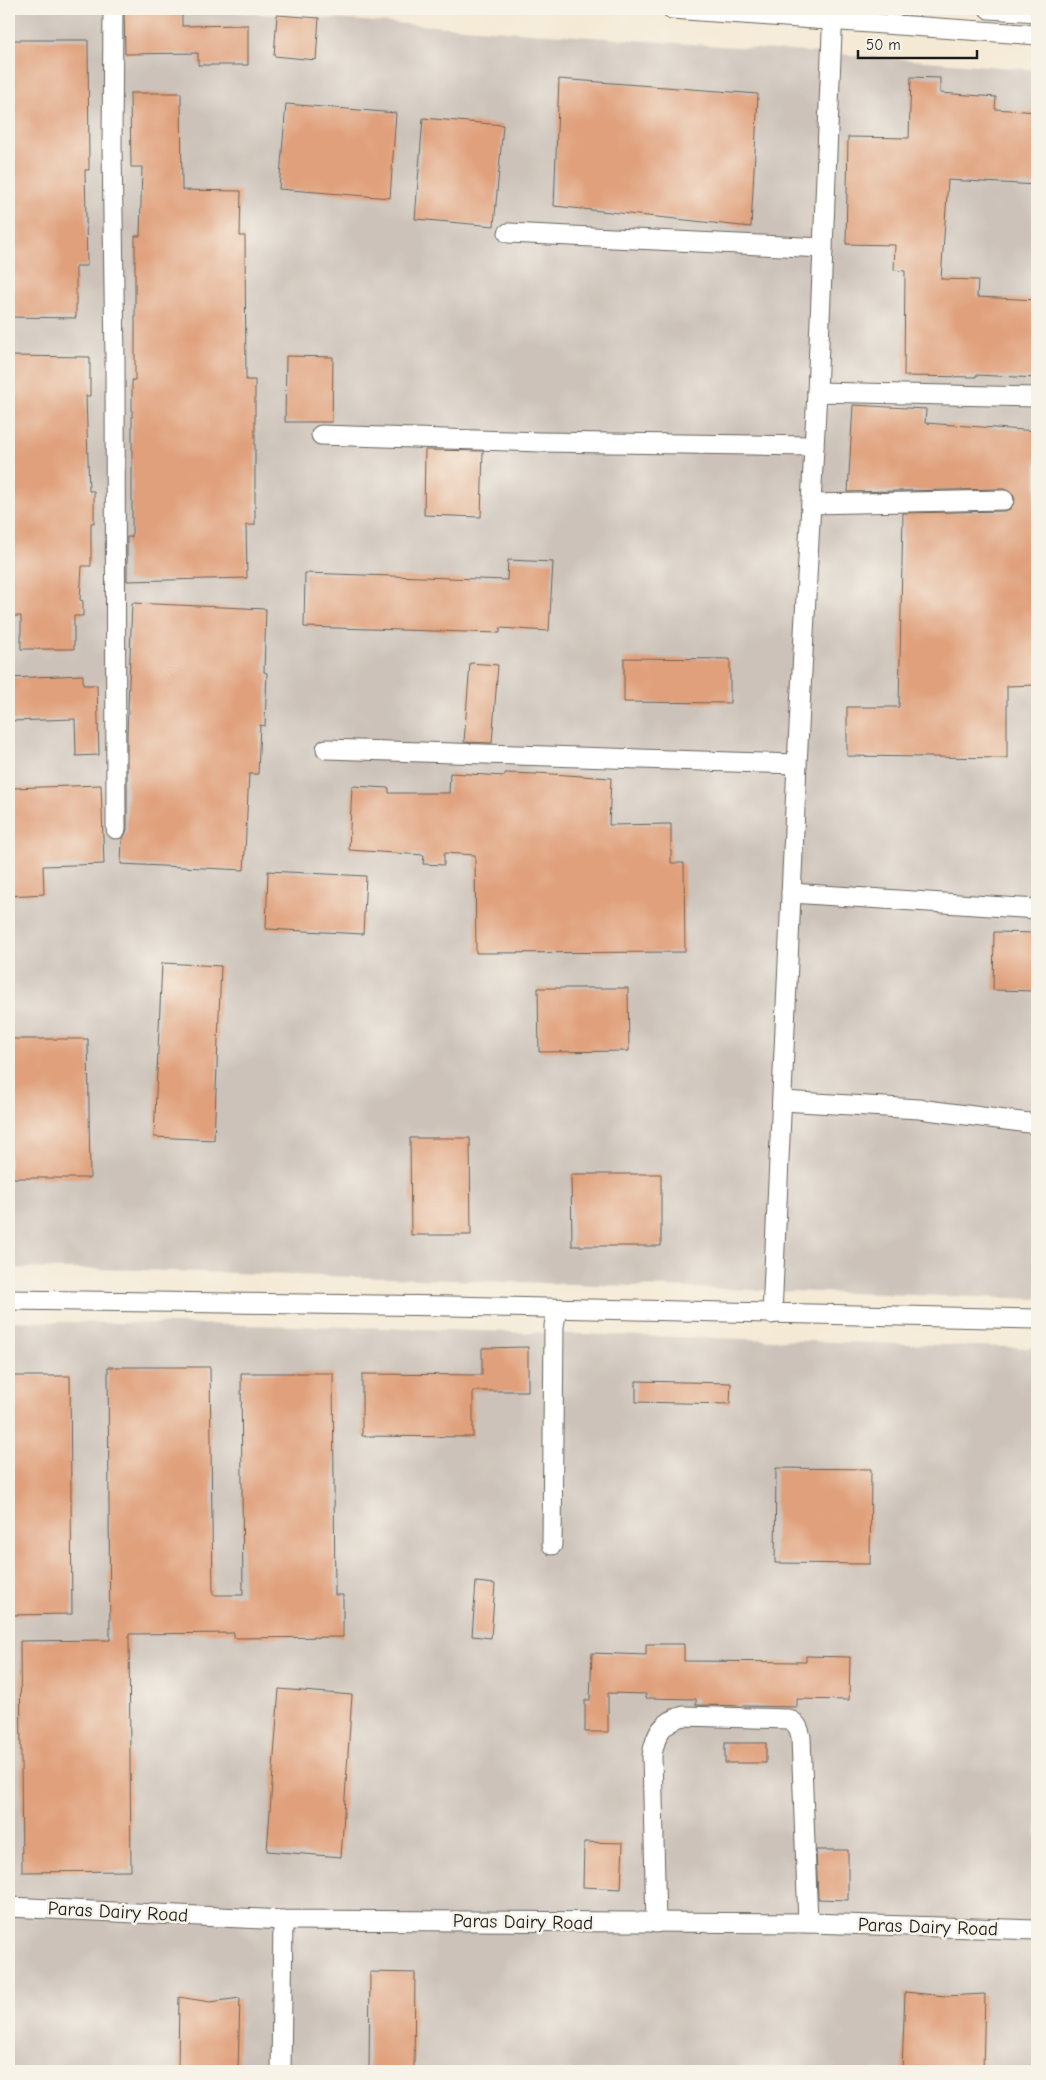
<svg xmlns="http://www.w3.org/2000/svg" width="1046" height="2080" font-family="'Comic Neue',sans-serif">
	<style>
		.industrial { fill: #ccc2b9 }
		.building { fill: #e0a07c }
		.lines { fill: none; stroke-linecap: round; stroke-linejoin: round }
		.minor-casing { stroke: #68645c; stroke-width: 21 }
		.minor { stroke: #fff; stroke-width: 19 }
		.labels { text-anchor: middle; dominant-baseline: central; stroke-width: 5; stroke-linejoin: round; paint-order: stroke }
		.street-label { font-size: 19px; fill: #1c1c1c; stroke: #f7f3e8 }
	</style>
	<rect width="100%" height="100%" fill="#f7f3e8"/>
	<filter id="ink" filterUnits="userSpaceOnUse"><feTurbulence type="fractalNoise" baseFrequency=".02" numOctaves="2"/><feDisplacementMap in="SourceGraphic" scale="10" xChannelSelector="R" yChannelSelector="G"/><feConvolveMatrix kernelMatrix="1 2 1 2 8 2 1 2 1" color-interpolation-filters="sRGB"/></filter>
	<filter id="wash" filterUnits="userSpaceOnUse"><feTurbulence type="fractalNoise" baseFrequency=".0096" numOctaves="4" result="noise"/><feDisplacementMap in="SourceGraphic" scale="20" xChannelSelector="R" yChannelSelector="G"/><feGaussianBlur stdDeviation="1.12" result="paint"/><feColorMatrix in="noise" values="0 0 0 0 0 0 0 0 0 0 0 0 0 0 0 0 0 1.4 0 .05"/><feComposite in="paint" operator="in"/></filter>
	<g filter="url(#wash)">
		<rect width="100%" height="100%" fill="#f4e9d4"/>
		<g class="industrial">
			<polygon points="9,9 191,9 849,55 1037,70 1037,1299 139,1270 9,1268"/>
			<polygon points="9,1321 351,1327 1037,1348 1037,2071 9,2071"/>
		</g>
		<g id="blocks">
			<g class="building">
				<polygon points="124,9 182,9 182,26 248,25 248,65 198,65 198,53 125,54"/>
				<polygon points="277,15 319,18 316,60 274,56"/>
				<polygon points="9,40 88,40 89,170 85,170 87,266 76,266 76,318 9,317"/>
				<polygon points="911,77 940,78 940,93 996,97 995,109 1037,112 1037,185 948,180 941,279 978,280 977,297 1037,300 1037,378 976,375 976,377 904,376 905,271 894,270 895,245 846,244 848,137 909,138"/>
				<polygon points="559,79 758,94 751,227 554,206"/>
				<polygon points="130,93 181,93 182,190 241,191 240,236 245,236 246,380 255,380 255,525 246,525 247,578 127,581 127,537 132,537 132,380 135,380 135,236 140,236 142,167 131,167"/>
				<polygon points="286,104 396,113 390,198 279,189"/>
				<polygon points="423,118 503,125 494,226 415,219"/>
				<polygon points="9,356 90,357 90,396 86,396 89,491 94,491 94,523 91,523 91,566 82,566 80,600 83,601 83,616 74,616 74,649 21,649 21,616 9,616"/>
				<polygon points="286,356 333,357 332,422 285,422"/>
				<polygon points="853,405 926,409 925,423 1037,431 1033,522 1037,522 1037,685 1007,686 1007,758 847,756 847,707 899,707 903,513 1004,511 1010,509 1015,500 1013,494 1004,489 848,492"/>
				<polygon points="425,450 483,451 481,517 424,515"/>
				<polygon points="508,560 553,562 549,631 500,628 500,633 304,627 305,573 507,580"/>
				<polygon points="132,603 266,609 264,672 267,673 265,726 260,725 258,774 249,774 244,870 121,864 122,839 125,835 127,829 127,735"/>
				<polygon points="624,658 730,659 730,703 624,702"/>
				<polygon points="470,663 498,665 492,743 464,742"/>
				<polygon points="83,675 83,685 97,685 99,755 76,756 75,719 9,721 9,678"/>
				<polygon points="450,773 505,776 505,773 537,774 537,773 611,778 609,825 671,824 671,863 684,863 685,952 476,953 475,855 444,853 444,865 423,864 424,855 349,850 352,786 389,788 389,793 449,793"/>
				<polygon points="101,785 104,864 43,866 44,894 9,896 9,815 13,815 12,788"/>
				<polygon points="268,871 366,876 363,934 266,929"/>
				<polygon points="994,932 1037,933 1037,991 993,990"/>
				<polygon points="162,963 221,966 214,1140 154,1137"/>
				<polygon points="538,988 628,988 629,1051 539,1052"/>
				<polygon points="9,1039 88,1039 90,1178 9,1178"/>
				<polygon points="410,1138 470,1138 471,1235 411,1235"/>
				<polygon points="571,1174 661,1174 661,1246 572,1246"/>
				<polygon points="528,1347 528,1391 473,1391 473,1437 362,1436 362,1374 482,1375 482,1348"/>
				<polygon points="108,1367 210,1367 213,1595 243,1595 241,1373 333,1373 335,1595 343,1595 343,1637 234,1638 234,1633 129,1634 131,1871 22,1872 20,1641 110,1640"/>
				<polygon points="9,1376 70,1376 72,1614 9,1615"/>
				<polygon points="636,1381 731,1383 730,1404 636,1402"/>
				<polygon points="776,1468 871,1469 870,1564 775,1563"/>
				<polygon points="476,1582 495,1584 491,1638 472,1636"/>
				<polygon points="646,1644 684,1644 684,1661 806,1662 806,1656 850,1657 849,1700 797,1699 797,1707 696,1705 696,1699 646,1698 646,1694 608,1693 608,1732 585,1732 585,1700 590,1700 592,1653 646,1655"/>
				<polygon points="279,1689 352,1695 341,1857 267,1851"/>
				<rect x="725" y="1743" width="41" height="20"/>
				<polygon points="584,1842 623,1843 621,1889 583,1887"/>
				<polygon points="816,1850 848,1850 848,1900 818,1899"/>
				<polygon points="370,1972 415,1973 414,2071 369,2071"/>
				<polygon points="905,1992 945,1996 985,1994 983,2071 902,2071"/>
				<polygon points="179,1997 210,2002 240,1998 238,2071 178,2071"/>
			</g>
		</g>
	</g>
	<g filter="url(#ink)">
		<use href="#blocks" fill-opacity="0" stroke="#68645c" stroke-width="1"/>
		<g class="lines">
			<g class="minor-casing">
				<g id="minor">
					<polyline points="113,9 112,145 115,361 116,829"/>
					<polyline points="672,9 1037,35"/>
					<polyline points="989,9 1037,12"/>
					<polyline points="508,233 823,248"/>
					<polyline points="817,392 1037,397"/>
					<polyline points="321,435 541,442 814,446"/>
					<polyline points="811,504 1004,500"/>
					<polyline points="326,749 797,764"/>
					<polyline points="791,893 1037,909"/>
					<polyline points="782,1101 919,1109 1037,1124"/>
					<polyline points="9,1300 452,1306 1037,1319"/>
					<polyline points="772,1314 797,764 817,392 833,9"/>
					<polyline points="552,1545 554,1326 557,1309"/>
					<polyline points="9,1907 283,1920 808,1923 1037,1930"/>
					<path d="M656 1923 652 1756C655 1735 662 1721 684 1716L788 1719C797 1723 799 1728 801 1737L808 1923"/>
					<polyline points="281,2071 283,1920"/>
				</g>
			</g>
			<use href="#minor" class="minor"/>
		</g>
	</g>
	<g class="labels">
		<g class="street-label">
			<text transform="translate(118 1912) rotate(3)">Paras Dairy Road</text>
			<text transform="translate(523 1922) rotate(1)">Paras Dairy Road</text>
			<text transform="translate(928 1927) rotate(2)">Paras Dairy Road</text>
		</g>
	</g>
	<rect width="1046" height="2080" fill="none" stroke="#f7f3e8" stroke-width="30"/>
	<path d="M858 50v8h119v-8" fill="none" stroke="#1c1c1c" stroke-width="2.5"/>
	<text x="866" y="50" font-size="15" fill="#1c1c1c" stroke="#f7f3e8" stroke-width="4" paint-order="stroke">50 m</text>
</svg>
